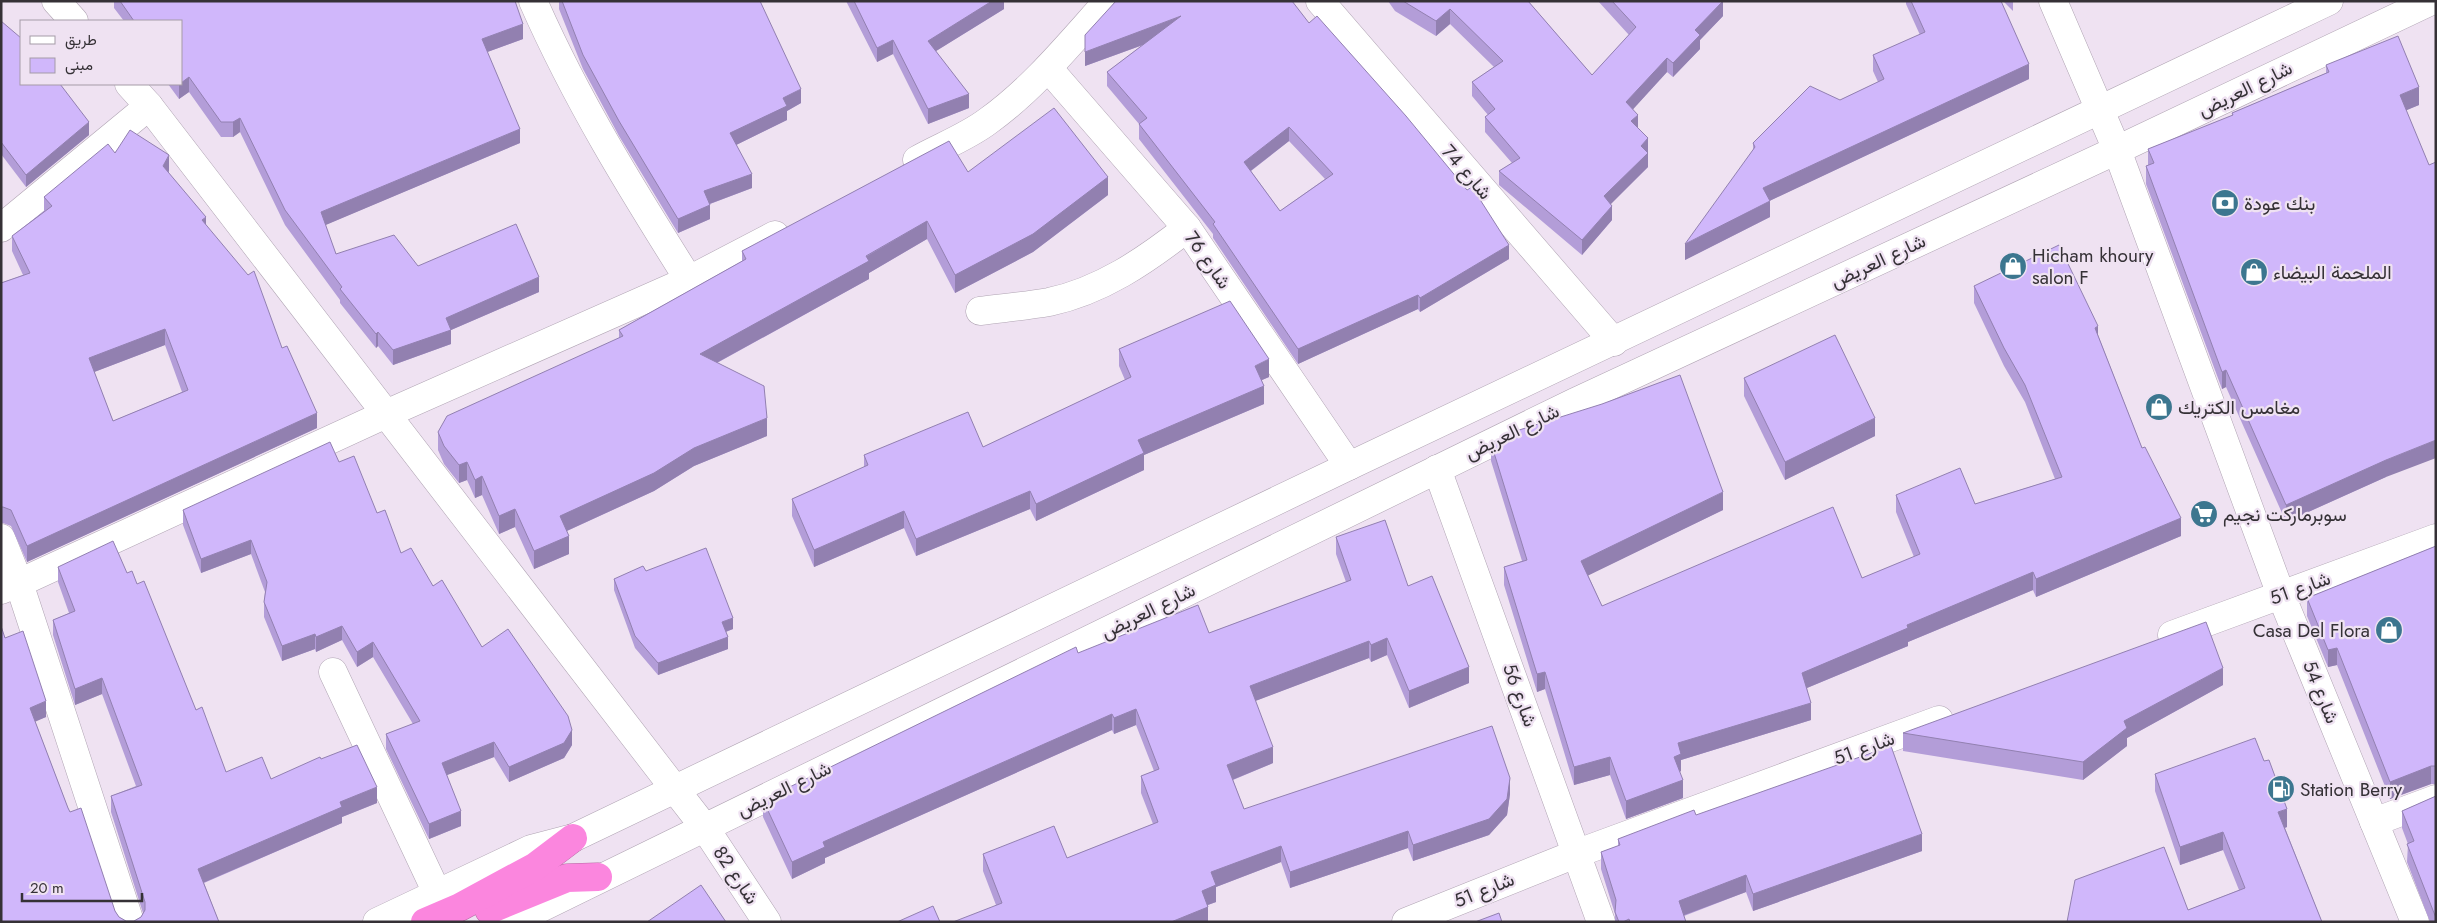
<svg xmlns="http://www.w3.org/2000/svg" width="2437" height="923" font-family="Jost,Vazirmatn,sans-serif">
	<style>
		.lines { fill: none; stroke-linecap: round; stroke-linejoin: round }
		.street-casing { stroke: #b0a4b3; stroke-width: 29 }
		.secondary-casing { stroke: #b0a4b3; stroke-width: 29 }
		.highway-casing { stroke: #b668a3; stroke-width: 29 }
		.street { stroke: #fff; stroke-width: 28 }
		.secondary { stroke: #fff; stroke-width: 28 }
		.highway { stroke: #fb86de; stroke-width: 28 }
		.wall { fill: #b39dd8; fill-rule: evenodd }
		.shaded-wall { fill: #9280b0 }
		.building { fill: #d0b7fb; stroke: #9280b0; fill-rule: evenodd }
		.labels { text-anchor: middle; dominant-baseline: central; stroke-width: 4.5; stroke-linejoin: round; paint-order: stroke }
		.street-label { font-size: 19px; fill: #353136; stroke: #efe2f2 }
		.poi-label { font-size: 19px; fill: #353136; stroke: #efe2f2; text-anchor: start }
	</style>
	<rect width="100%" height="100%" fill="#efe2f2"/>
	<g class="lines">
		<g class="street-casing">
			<g id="street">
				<polyline points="56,1 74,21"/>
				<path d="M533 1C577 101 631 188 689 280"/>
				<polyline points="1320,1 1614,342"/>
				<polyline points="2053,1 2117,150 2281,595 2415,922"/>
				<polyline points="1048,68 1187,228 1349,466"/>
				<polyline points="129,84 149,106 674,788 705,828 767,922"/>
				<path d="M917 160C940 147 967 137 988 121 1034 88 1070 43 1108 1"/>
				<polyline points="1,228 149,106"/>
				<path d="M980 311C1003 308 1026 306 1049 302 1101 291 1145 261 1187 228"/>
				<polyline points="1437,469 1601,922"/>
				<polyline points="1,538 19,583 130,922"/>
				<polyline points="1,590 19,583 386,414 689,280 775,235"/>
				<polyline points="2172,635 2436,538"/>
				<polyline points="333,672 437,893"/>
				<polyline points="2374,822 2436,799"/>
				<polyline points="1406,922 1578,853 1939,720"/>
			</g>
		</g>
		<g class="secondary-casing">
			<g id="secondary">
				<polyline points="377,922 531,849 573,838 1349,466 2329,1"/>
				<polyline points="512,922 1575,402 2117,150 2431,1"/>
			</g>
		</g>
		<g class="highway-casing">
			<g id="highway">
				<polyline points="489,910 567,878 598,877"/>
				<polyline points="425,922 460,907 536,866 573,838"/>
			</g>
		</g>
		<use href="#street" class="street"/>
		<use href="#secondary" class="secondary"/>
		<use href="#highway" class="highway"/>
	</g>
	<g class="wall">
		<polygon points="114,1 515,1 523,39 487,52 520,143 325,225 336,254 418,266 539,292 451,330 451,344 393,365 378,346 376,348 340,303 340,300 285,225 240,132 233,137 221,137 189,92 179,99 168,84 181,84 181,21 124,21 114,8"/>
		<polygon points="559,1 760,1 801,103 787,111 787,120 736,145 752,188 710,204 710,219 678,233 619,136 583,69 559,9"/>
		<polygon points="846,1 1004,1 1004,9 936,51 969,108 928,124 893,54 877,62"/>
		<path d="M1116 1 1509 259 1420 312 1418 309 1298 364 1213 238V234L1139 139V124L1107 86V72L1143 45 1085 66ZM1289 141 1325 179 1280 211 1251 171Z"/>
		<polygon points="1388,1 1528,1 1592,75 1629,35 1598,1 1723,1 1723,16 1700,40 1700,49 1673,77 1667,72 1633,109 1638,129 1648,138 1648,167 1610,204 1612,220 1582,255 1499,185 1499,171 1512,163 1485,132 1485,117 1488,115 1472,96 1472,82 1494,67 1450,24 1436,36 1395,11"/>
		<polygon points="1906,1 2001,1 2029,79 1769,201 1770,217 1685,260 1753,150 1753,143 1840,100 1878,82 1873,71 1873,55 1920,35 1906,4"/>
		<polygon points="2003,1 2013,1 2013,11"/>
		<polygon points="1,21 89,135 26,187 1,154"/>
		<polygon points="2326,65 2419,105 2406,110 2386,477 2286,522 2226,387 2222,389 2146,184 2146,166 2148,165 2148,149 2232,116 2232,113 2326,73"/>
		<path d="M115 153 169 171 168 173 206 225 282 348 317 428 27 562 11 526 3 523H1V283L23 275 12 251V236L44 211V197ZM165 345 182 392 113 421 94 372Z"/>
		<polygon points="968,172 1108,195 1033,252 955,293 927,239 869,273 869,279 717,363 767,436 694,466 654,491 567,531 569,554 534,569 515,527 499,534 482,495 475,498 467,480 459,483 444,464 438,450 438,432 619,338 619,330 742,261 742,251"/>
		<polygon points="1974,286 2098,335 2142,448 2181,536 2036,597 2033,590 1908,642 1908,646 1807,688 1811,720 1681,760 1681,771 1679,772 1683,798 1626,819 1610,775 1574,785 1545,689 1537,692 1504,585 1504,567 1522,561 1491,461 1491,443 1723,510 1588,575 1602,606 1862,578 1914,557 1896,512 1896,495 1975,504 2055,479 2025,402 2004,366 1974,303"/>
		<polygon points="1119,349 1269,377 1262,380 1264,404 1144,455 1144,470 1036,521 1030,509 916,556 904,528 814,567 792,516 792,499 864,467 864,455 983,447 1125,380 1119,366"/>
		<polygon points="1744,378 1875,436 1785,480 1744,396"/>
		<polygon points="339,462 377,513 401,553 433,586 482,647 572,745 564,758 509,782 494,757 447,775 461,826 429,839 386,749 386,734 413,724 373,657 357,667 342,640 316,652 315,649 282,661 264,617 264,602 265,592 251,554 201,573 183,525 183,510"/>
		<polygon points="1336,537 1408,586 1469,683 1409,708 1387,655 1371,662 1369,658 1255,701 1273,763 1233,780 1244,809 1510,794 1507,815 1489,835 1413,861 1408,848 1290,888 1281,862 1216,887 1216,902 1208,905 1208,922 996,905 983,871 983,854 1067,858 1153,824 1141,793 1141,776 1154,771 1136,725 1114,734 1112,730 825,858 825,863 792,879 763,817 763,800 1078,653 1209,633 1346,582 1336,554"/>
		<polygon points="2436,546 2436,784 2431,784 2390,799 2337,665 2328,667 2307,616 2307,598"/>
		<polygon points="58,567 127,573 196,710 226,772 271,779 321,759 377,803 342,817 342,823 204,883 219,922 1,922 5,638 46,717 35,721 68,808 115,911 119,917 126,921 134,921 141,917 143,913 111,812 111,796 136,786 102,694 75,705 53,635 53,620 69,613 58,582"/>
		<polygon points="646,571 733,629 726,632 728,649 658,675 635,648 614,590 614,579"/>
		<polygon points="2223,685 2127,738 2127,746 2083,780 1903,751 1903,733"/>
		<polygon points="2155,774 2287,827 2285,828 2322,922 2188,910 2239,890 2223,850 2180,865 2155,791"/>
		<polygon points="2436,796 2436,922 2430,922 2407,862 2408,844 2402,828 2402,811"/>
		<polygon points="1696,815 1922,851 1753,911 1746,892 1684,916 1686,922 1615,922 1615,914 1601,869 1601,852 1618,846 1618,839"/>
	</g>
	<g class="shaded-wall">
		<polygon points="992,1 1004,1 1004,9 928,56 928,41"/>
		<polygon points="1723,1 1723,16 1700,40 1700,49 1673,77 1673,63 1695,30"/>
		<polygon points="1450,9 1450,24 1436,36 1436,21"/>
		<polygon points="1181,16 1181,31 1085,66 1085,52"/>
		<polygon points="523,24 523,39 482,54 482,39"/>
		<polygon points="893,40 893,54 877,62 877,48"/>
		<polygon points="1667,58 1667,72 1626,117 1626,102"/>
		<polygon points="2029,64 2029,79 1763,204 1763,188"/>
		<polygon points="189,77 189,92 179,99 179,84 181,84 181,83"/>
		<polygon points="2419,87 2419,105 2400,113 2400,95"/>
		<polygon points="801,89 801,103 787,111 787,120 730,148 730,133 783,98"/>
		<polygon points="969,94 969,108 928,124 928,109"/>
		<polygon points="1638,115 1638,130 1631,121"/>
		<polygon points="240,118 240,132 233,137 233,122"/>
		<polygon points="89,122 89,135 26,187 26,175"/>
		<polygon points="1289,127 1289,141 1244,176 1244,162"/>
		<polygon points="520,129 520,143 321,227 321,212"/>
		<polygon points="1648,138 1648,152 1645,155 1648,153 1648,167 1604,211 1604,196 1641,146"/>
		<polygon points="169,155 169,171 163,181 163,166"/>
		<polygon points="752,174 752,188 704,206 704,191"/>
		<polygon points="1108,177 1108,195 1033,252 955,293 955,275"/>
		<polygon points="1770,201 1770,217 1685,260 1685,244"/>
		<polygon points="710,205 710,219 678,233 678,219"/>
		<polygon points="1612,206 1612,220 1582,255 1582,240"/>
		<polygon points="206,217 206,233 202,220"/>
		<polygon points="927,221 927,239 869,273 869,279 700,372 700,354"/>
		<polygon points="1509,245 1509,259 1420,312 1420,298"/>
		<polygon points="539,277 539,292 451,330 451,344 393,365 393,350 446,318"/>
		<polygon points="1418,295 1418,309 1298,364 1298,349"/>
		<polygon points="2098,326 2098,344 2095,328"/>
		<polygon points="165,329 165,345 89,374 89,358"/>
		<polygon points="378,332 378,346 376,348 376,334"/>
		<polygon points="1269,359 1269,377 1255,383 1255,366"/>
		<polygon points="2226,370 2226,387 2222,389 2222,372"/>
		<polygon points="1264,386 1264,404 1144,455 1144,470 1036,521 1036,504 1138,440"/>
		<polygon points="317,413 317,428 27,562 27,546"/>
		<polygon points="767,418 767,436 694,466 654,491 560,534 560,516 694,448"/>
		<polygon points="1875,418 1875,436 1785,480 1785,462"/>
		<polygon points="2436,440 2436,458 2386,477 2286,522 2286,505 2386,460"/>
		<polygon points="467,462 467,480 459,483 459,465"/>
		<polygon points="482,476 482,495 475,498 475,480"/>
		<polygon points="1030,491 1030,509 916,556 916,539"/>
		<polygon points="1723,492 1723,510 1581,579 1581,561"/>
		<polygon points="515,509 515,527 499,534 499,516"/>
		<polygon points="904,511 904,528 814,567 814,550"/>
		<polygon points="2181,518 2181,536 2036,597 2036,579"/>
		<polygon points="569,536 569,554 534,569 534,551"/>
		<polygon points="251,540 251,554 201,573 201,559"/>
		<polygon points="2033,572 2033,590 1908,642 1908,646 1802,690 1802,673 1907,625"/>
		<polygon points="733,618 733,629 722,633 722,622"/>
		<polygon points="342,626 342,640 316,652 316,637"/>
		<polygon points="315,634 315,649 282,661 282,646"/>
		<polygon points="728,637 728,649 658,675 658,663"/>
		<polygon points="1387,638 1387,655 1371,662 1371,645"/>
		<polygon points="1369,641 1369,658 1250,703 1250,686"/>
		<polygon points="373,642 373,657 357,667 357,652"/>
		<polygon points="2337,648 2337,665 2328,667 2328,650"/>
		<polygon points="1469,667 1469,683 1409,708 1409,691"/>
		<polygon points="2223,668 2223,685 2127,738 2127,746 2083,780 2083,762 2124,721"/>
		<polygon points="1545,672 1545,689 1537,692 1537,674"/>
		<polygon points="102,678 102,694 75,705 75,689"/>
		<polygon points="46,701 46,717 30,724 30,708"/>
		<polygon points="1811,703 1811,720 1681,760 1681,771 1674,775 1674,757 1678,743"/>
		<polygon points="1136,709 1136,725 1114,734 1114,718"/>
		<polygon points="1112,714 1112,730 825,858 825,863 792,879 792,862 823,842"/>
		<polygon points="572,730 572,745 564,758 509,782 509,767"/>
		<polygon points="494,742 494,757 442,777 442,763"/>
		<polygon points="1273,747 1273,763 1227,782 1227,765"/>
		<polygon points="1610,757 1610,775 1574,785 1574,767"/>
		<polygon points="2431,766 2431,784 2390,799 2390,782"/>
		<polygon points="1510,778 1510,794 1507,815 1489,835 1413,861 1413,845"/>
		<polygon points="1683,780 1683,798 1626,819 1626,801"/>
		<polygon points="377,787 377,803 342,817 342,823 198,885 198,869 340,802"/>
		<polygon points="2287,809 2287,827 2278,830 2278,812"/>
		<polygon points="461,811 461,826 429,839 429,824"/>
		<polygon points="1408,831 1408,848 1290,888 1290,872"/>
		<polygon points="2223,832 2223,850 2180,865 2180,847"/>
		<polygon points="1922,834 1922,851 1753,911 1753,894"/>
		<polygon points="1281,846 1281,862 1216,887 1216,902 1202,907 1202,891 1211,872"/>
		<polygon points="1746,875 1746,892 1679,917 1679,901"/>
		<polygon points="1208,907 1208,922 1171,922"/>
	</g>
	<g class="building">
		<polygon points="120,1 515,1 523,24 482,39 520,129 321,212 336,254 394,235 418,266 516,224 539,277 446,318 451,330 393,350 378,332 376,334 340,289 342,287 285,210 240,118 233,122 221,122 189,77 181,83 181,21 134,21"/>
		<polygon points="562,1 760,1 801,89 783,98 787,106 730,133 752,174 704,191 710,205 678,219 619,121 583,55"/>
		<polygon points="854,1 992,1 928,41 969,94 928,109 893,40 877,48"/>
		<path d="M1116 1H1292L1309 23 1317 16 1406 116 1467 190 1472 187 1509 245 1420 298 1418 295 1298 349 1213 224 1215 222 1139 124 1147 118 1107 72 1181 16 1085 52V35ZM1289 127 1333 174 1280 211 1244 162Z"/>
		<polygon points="1403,1 1528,1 1592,75 1636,27 1612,1 1723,1 1695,30 1700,35 1673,63 1667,58 1626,102 1638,115 1631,121 1648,138 1641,146 1648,153 1604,196 1612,206 1582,240 1499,171 1520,158 1485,117 1495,109 1472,82 1503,61 1450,9 1436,21"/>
		<polygon points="1911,1 2001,1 2029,64 1763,188 1770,201 1685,244 1755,147 1753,143 1810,86 1840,100 1884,79 1873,55 1925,32"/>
		<polygon points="1,21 21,38 21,84 60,84 89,122 26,175 1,142"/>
		<polygon points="2398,36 2419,87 2400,95 2429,165 2436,162 2436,440 2386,460 2286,505 2226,370 2222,372 2146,166 2154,163 2148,149 2233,115 2232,113 2329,72 2326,65"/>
		<polygon points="1054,108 1108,177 1033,234 955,275 927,221 866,256 869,261 700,354 764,386 767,418 694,448 654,473 560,516 569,536 534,551 515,509 499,516 482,476 475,480 467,462 459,465 444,446 438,432 447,416 623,336 619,330 746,259 742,251 949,141 968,172"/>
		<path d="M130 130 169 155 163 166 206 217 202 220 248 275 254 271 282 348 287 346 317 413 27 546 11 510 3 507H1V283L30 273 12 236 52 206 44 197 108 144 115 153ZM165 329 188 390 113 421 89 358Z"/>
		<polygon points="2059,245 2098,326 2095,328 2142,448 2145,447 2181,518 2036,579 2033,572 1907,625 1908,628 1802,673 1811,703 1678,743 1681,754 1674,757 1683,780 1626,801 1610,757 1574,767 1545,672 1537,674 1504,567 1527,560 1491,443 1516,431 1602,404 1680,375 1723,492 1581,561 1602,606 1833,507 1862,578 1920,554 1896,495 1960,468 1975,504 2062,477 2025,385 2004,348 1974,286"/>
		<polygon points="1230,301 1269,359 1255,366 1264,386 1138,440 1144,453 1036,504 1030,491 916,539 904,511 814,550 792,499 868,465 864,455 968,412 983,447 1131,377 1119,349"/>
		<polygon points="1835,335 1875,418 1785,462 1744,378"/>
		<polygon points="330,442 339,462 354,456 377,513 385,510 401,553 411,548 433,586 442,580 482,647 508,629 568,716 572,730 564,743 509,767 494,742 442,763 461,811 429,824 386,734 420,721 373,642 357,652 342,626 316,637 315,634 282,646 264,602 267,582 251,540 201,559 183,510"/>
		<polygon points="1385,520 1408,586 1432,576 1469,667 1409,691 1387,638 1371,645 1369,641 1250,686 1273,747 1227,765 1244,809 1492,726 1510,778 1507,799 1489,819 1413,845 1408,831 1290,872 1281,846 1211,872 1216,885 1202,891 1208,907 1171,922 953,922 1002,903 983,854 1054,826 1067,858 1158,822 1141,776 1159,769 1136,709 1114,718 1112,714 823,842 825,847 792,862 763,800 1076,647 1078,653 1198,605 1209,633 1351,580 1336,537"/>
		<polygon points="113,541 127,573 132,571 137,584 144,581 196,710 202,707 226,772 262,757 271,779 320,757 321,759 357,745 377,787 340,802 342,807 198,869 219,922 1,922 1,626 5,638 23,631 46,701 30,708 68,808 70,812 81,808 115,911 119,917 126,921 134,921 141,917 145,910 145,902 111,796 142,785 102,678 75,689 53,620 75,611 58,567"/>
		<polygon points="2436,546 2436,766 2431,766 2390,782 2337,648 2328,650 2307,598"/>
		<polygon points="706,548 733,618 722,622 728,637 658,663 635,636 614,579 643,566 646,571"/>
		<polygon points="2206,622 2223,668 2124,721 2127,728 2083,762 1903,733"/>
		<polygon points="2255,738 2264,761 2269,760 2287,809 2278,812 2322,922 2067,922 2075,880 2164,847 2188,910 2245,888 2223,832 2180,847 2155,774"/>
		<polygon points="1891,746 1922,834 1753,894 1746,875 1679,901 1686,922 1630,922 1629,919 1623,922 1619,922 1615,912 1616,900 1601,852 1620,845 1618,839 1694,810 1696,815"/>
		<polygon points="2436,796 2436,918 2407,844 2414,841 2402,811"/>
		<polygon points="701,885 726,922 647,922"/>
		<polygon points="933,906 940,922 897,922"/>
		<polygon points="1499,913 1502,922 1475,922"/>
	</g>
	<defs>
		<g id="bank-disc" transform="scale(1.4375)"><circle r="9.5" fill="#3c768f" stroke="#efe2f2"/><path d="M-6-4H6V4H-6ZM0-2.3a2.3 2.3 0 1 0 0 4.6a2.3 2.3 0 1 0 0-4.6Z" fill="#fff"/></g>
		<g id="shop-disc" transform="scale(1.4375)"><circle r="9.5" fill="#3c768f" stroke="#efe2f2"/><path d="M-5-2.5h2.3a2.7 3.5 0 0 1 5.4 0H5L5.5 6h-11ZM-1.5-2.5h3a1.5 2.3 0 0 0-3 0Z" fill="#fff"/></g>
		<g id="supermarket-disc" transform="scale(1.4375)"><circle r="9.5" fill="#3c768f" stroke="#efe2f2"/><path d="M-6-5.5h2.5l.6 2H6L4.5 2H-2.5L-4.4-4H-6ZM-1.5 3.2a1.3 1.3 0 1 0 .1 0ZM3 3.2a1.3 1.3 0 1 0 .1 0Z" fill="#fff"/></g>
		<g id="fuel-disc" transform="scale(1.4375)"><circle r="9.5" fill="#3c768f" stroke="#efe2f2"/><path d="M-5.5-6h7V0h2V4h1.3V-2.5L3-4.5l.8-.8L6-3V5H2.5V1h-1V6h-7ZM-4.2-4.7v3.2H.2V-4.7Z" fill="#fff"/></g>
	</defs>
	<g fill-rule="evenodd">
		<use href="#bank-disc" x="2225" y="203"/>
		<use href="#shop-disc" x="2013" y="266"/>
		<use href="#shop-disc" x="2254" y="272"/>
		<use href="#shop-disc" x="2159" y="407"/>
		<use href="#supermarket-disc" x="2204" y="514"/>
		<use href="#shop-disc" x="2389" y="630"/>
		<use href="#fuel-disc" x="2281" y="789"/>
	</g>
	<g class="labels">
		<g class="street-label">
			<text transform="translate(2245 89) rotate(-26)">شارع العريض</text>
			<text transform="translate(1467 172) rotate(49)">شارع 74</text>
			<text transform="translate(1208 260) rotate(55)">شارع 76</text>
			<text transform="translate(1878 261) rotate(-25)">شارع العريض</text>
			<text transform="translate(1512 432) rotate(-26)">شارع العريض</text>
			<text transform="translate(2300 588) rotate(-20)">شارع 51</text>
			<text transform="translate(1148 611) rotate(-26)">شارع العريض</text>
			<text transform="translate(2321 692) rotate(68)">شارع 54</text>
			<text transform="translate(1520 695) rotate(70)">شارع 56</text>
			<text transform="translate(1864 748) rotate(-20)">شارع 51</text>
			<text transform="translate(784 789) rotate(-26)">شارع العريض</text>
			<text transform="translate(736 875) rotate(56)">شارع 82</text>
			<text transform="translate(1484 890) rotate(-22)">شارع 51</text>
		</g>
		<g class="poi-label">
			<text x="2244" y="203">بنك عودة</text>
			<text x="2032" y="255">Hicham khoury<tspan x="2032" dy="22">salon F</tspan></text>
			<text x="2273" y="272">الملحمة البيضاء</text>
			<text x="2178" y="407">مغامس الكتريك</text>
			<text x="2223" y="514">سوبرماركت نجيم</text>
			<text x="2370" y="630" text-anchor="end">Casa Del Flora</text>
			<text x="2300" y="789">Station Berry</text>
		</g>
	</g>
	<rect width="2437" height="923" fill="none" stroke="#353136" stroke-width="5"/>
	<rect x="20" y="20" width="162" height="65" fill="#efe2f2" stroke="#a59ba7"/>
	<rect x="30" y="36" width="25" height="8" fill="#ffffff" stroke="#a59ba7"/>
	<text x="65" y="45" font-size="15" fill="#353136">طريق</text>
	<rect x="30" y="58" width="25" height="15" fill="#d0b7fb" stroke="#a59ba7"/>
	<text x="65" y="70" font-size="15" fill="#353136">مبنى</text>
	<path d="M22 893v8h120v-8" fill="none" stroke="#353136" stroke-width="2.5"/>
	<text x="30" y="893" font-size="15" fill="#353136" stroke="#efe2f2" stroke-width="4" paint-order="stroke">20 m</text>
</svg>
